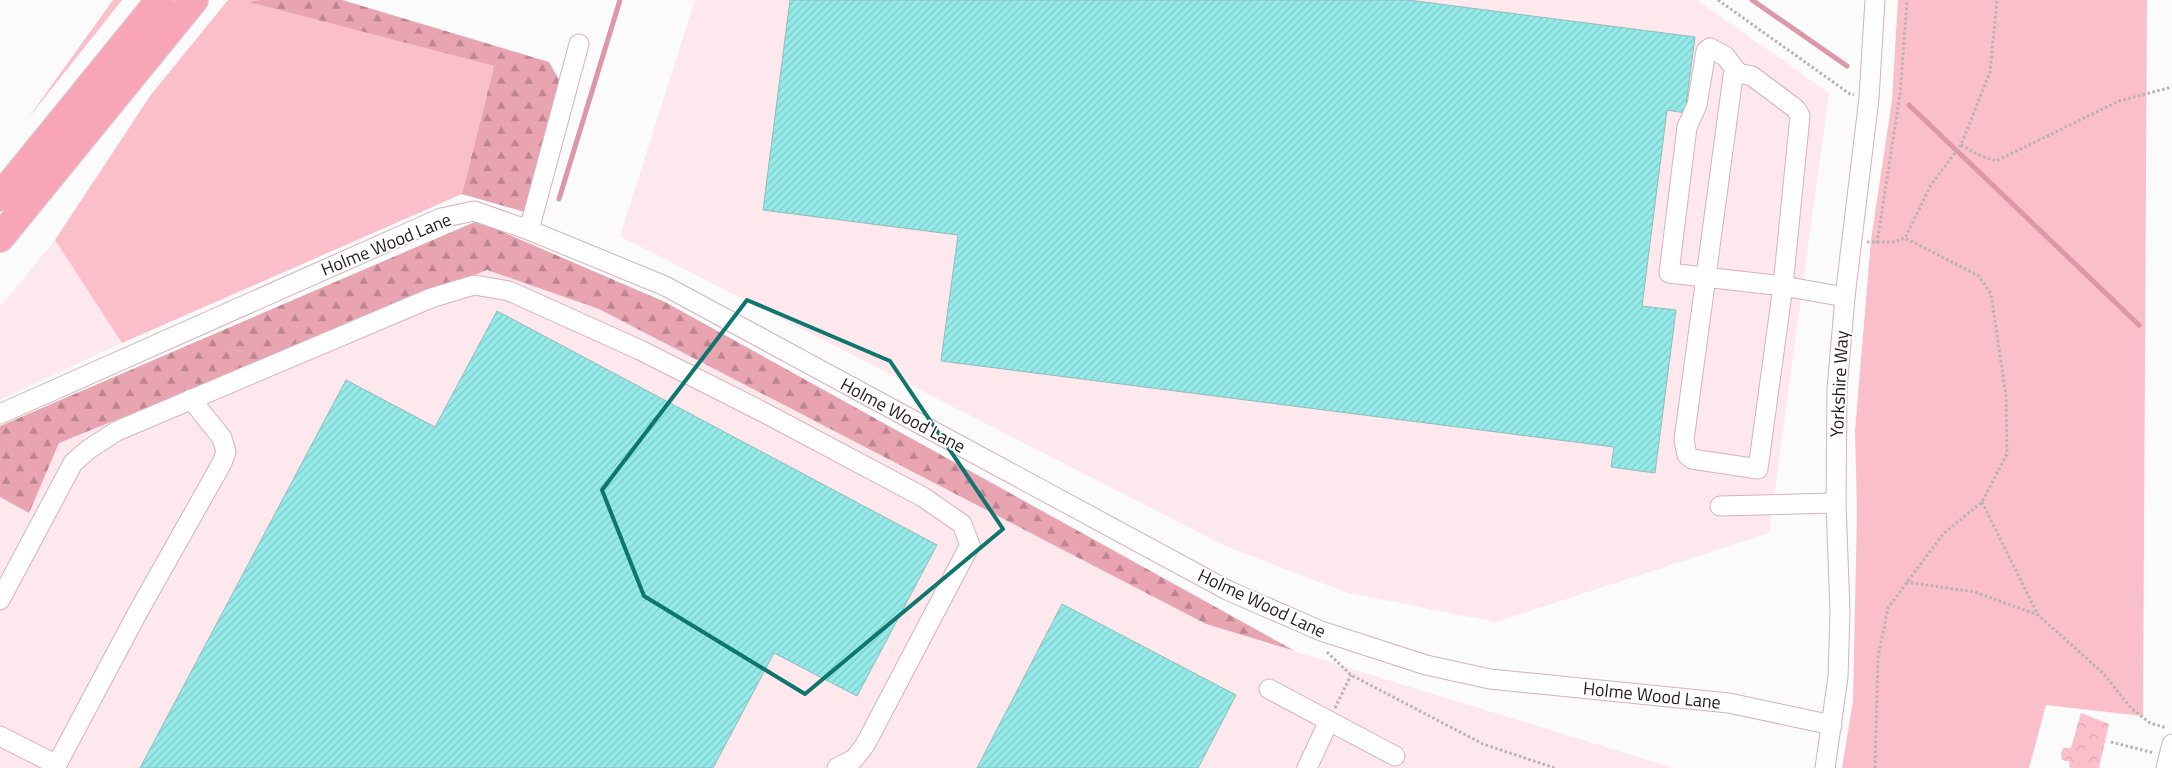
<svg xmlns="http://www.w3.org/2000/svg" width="2172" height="768" font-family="'Titillium Web',sans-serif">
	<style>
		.built { fill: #fde9ed }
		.green { fill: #fbbfcb }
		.forest { fill: url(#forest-firs) }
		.park { fill: url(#park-crowns) }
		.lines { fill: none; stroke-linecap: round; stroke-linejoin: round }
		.stream { stroke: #dc98a6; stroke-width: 5 }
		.building { fill: url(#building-hatch); stroke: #91bbba }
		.minor-casing { stroke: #d7b1b8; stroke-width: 21 }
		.highway-casing { stroke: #d8d6d6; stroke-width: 30 }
		.path { stroke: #b7b3b4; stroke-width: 3; stroke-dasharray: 2.5 2.5; stroke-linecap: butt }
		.minor { stroke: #fff; stroke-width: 19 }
		.highway { stroke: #f8a6b7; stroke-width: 28 }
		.marked { fill: none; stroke: #0f766e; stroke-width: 4; stroke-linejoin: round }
		.labels { text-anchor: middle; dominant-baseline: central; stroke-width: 4; stroke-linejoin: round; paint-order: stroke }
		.street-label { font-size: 18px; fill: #281a1d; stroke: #fff }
	</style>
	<defs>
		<pattern id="forest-firs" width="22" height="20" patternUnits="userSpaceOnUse" patternTransform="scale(1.25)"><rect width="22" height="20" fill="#e9a4b2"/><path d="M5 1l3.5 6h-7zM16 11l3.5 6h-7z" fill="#bd8590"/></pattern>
		<pattern id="park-crowns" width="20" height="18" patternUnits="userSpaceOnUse" patternTransform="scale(1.25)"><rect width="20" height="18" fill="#fbbfcb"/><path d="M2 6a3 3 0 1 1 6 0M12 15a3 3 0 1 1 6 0" fill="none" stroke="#d7a4ae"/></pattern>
		<pattern id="building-hatch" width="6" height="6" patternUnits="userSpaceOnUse" patternTransform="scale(1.25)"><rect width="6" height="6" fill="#95ebe9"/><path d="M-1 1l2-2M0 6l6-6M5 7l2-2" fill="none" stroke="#80c9c7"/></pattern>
	</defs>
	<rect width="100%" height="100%" fill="#fbfbfb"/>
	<g class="built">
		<polygon points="695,0 1697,0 1829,93 1769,533 1496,622 1345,592 1225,546 620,236"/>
		<polygon points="55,240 122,343 0,400 0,307"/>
		<polygon points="487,270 599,309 1206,624 1674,768 0,768 0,497 29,513 59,443"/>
	</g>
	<g class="green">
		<polygon points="113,0 122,0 26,121"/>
		<polygon points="228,0 260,0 251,2 494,66 462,194 122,343 55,240 150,96"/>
		<polygon points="1898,0 2147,0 2143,716 2046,705 2029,768 1842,768 1853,701 1857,511 1855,431 1871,240 1892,100"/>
	</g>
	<g class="forest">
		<polygon points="260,0 342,0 549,62 563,87 525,212 462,194 494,66 249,2"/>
		<polygon points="477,221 665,302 1295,651 1206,624 599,309 487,270 59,443 29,513 0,497 0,426"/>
	</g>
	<polygon class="park" points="2081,713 2109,724 2099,768 2071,768 2069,767 2070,762 2062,760 2061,754 2063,748 2071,748"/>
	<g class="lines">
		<g class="stream">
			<polyline points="1752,0 1847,66"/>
			<polyline points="1909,105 2139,325"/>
			<polyline points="559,199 620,0"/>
		</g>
	</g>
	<g class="building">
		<polygon points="790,0 1408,0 1695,37 1685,113 1667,110 1642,306 1676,310 1655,473 1611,467 1614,447 941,361 958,235 763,210"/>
		<polygon points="497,311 937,545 857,696 774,653 713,768 140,768 346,380 435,427"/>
		<polygon points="1062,604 1236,695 1198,768 977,768"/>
	</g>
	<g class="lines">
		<g class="minor-casing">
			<g id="minor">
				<polygon points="1738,73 1752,76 1796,109 1800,116 1783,286 1758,469 1692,459 1687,455 1684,440 1733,76"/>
				<polyline points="1738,73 1725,56 1710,48 1706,51 1697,105 1687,127 1669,273 1783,286 1845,297"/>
				<polyline points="529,230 579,44"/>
				<polyline points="0,414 441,218 474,211 529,230 665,286 1227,590 1321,631 1426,665 1490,679 1729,703 1832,725"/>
				<polyline points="1720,506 1836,503"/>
				<polyline points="0,600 73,463 89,449 117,431 431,298 474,285 509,291 640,350 761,411 923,497 962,524 970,545 865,745 854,759 837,768"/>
				<polyline points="1269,689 1395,756"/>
				<polyline points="0,736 57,765"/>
				<polyline points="55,768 138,612 222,463 226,452 222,438 191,399"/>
				<polyline points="1307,768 1329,721"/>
				<polyline points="1825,768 1838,677 1840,612 1836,503 1837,389 1845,297 1869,98 1875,0"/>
				<polyline points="2166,768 2172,744"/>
			</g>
		</g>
		<g class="highway-casing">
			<g id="highway">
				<polyline points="0,197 160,0"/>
				<polyline points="0,238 194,0"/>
			</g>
		</g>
		<g class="path">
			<polyline points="1718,0 1850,94 1854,95"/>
			<polyline points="1961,145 1979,155 1996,161 2119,101 2172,87"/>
			<polyline points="1867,242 1894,242 1905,238 1931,185 1961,145 1990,72 1997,0"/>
			<polyline points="1877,243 1900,95 1907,0"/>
			<polyline points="1982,502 2038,615 2103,673 2131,708 2150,723 2167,728"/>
			<polyline points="1906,582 1975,592 2038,615"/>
			<polyline points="1327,652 1351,675 1483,744 1555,768"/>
			<polyline points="1335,708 1351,675"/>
			<polyline points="2111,742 2154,753"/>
			<polyline points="1875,768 1878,657 1888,608 1943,534 1982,502 2007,454 2006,396 1991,294 1979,276 1905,238"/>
		</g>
		<use href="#minor" class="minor"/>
		<use href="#highway" class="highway"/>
	</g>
	<path class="marked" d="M747 300 890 361 1003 529 805 694 644 596 602 490Z"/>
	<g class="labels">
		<g class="street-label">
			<text transform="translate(386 244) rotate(-22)">Holme Wood Lane</text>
			<text transform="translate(1839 384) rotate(-87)">Yorkshire Way</text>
			<text transform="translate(903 415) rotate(28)">Holme Wood Lane</text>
			<text transform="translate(1262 603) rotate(25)">Holme Wood Lane</text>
			<text transform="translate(1652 695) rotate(6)">Holme Wood Lane</text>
		</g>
	</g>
</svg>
